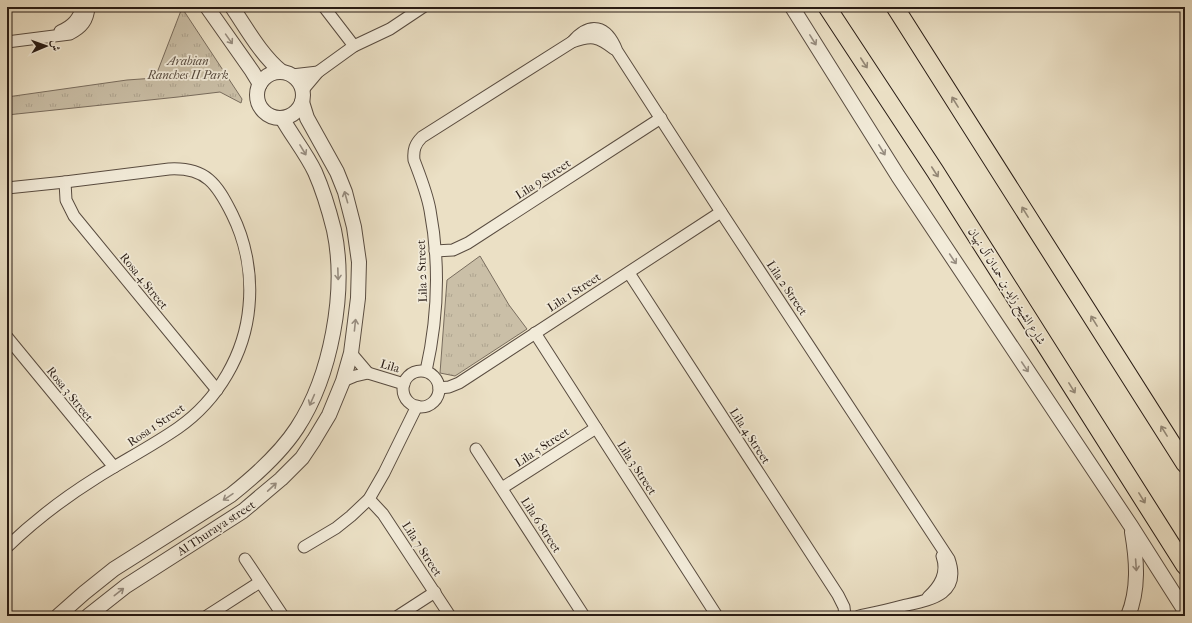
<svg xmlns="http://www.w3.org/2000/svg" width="1192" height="623" font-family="'IM FELL French Canon',Amiri,serif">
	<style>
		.park { fill: url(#park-tufts); stroke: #796d5e }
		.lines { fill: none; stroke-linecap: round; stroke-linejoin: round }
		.minor-casing { stroke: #594c40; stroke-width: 13 }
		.tertiary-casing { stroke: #594c40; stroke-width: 16 }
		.primary-casing { stroke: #281b14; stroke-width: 19 }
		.minor { stroke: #f2ebd9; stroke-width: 11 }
		.tertiary { stroke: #f2ebd9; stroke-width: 14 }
		.primary { stroke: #ebe0c5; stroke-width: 17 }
		.oneway { stroke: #978d80 }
		.oneway2 { stroke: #938775 }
		.labels { text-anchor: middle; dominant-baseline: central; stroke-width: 3.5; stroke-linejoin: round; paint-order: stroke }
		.park-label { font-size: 12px; font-style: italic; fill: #594c40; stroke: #f2ebd9 }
		.street-label { font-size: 12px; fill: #281b14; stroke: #f2ebd9 }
	</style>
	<defs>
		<pattern id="park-tufts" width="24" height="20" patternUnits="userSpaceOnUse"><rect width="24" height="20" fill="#cabfa7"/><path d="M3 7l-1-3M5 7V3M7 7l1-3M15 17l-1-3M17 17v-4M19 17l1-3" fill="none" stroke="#aea48f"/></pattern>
	</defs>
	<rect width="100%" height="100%" fill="#ebe0c5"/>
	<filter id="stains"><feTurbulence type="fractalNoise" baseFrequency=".005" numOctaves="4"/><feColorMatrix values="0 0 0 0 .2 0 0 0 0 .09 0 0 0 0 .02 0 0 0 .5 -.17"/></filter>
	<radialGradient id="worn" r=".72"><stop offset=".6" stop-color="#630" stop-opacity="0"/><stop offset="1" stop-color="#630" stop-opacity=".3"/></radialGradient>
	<g class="park">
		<polygon points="182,8 242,99 241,103 220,92 178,97 7,115 7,97 127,80 155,78"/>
		<polygon points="480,256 509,305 527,329 455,376 440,373 447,280"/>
	</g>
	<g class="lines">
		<g class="minor-casing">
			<g id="minor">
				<polyline points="324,7 354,46"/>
				<path d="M60 31C72 26 78 19 82 7"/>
				<path d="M7 42 70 34C82 28 88 21 89 7"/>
				<path d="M572 42C590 21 607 25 617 51L721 212 949 559C962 596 928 600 902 606 888 610 873 613 859 616"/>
				<polyline points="292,75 318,72"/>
				<polyline points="302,91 318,72 354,46 390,29 423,7"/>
				<polyline points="65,182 66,200 74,216 217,390"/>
				<path d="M7 188 65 182 169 169C206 167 217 184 232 214 246 242 252 275 249 306 245 354 218 400 178 428 152 446 123 461 96 478 64 498 34 521 7 547"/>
				<polyline points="435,251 453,250 468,243 661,118"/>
				<polyline points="629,273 838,595 844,607 845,616"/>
				<polyline points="535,333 717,616"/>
				<polyline points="7,337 114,467"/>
				<polyline points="351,353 368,373"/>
				<path d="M426 371C438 318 440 263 430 210 427 193 420 176 414 160 413 150 415 144 422 137L572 42C591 35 598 36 614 49"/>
				<circle cx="421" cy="389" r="18"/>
				<polyline points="343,381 355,376 368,373 404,384"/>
				<polyline points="439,388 449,387 459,383 721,212"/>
				<polyline points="476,449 584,616"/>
				<polyline points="502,488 596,428"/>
				<polyline points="369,499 383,514 450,616"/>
				<polyline points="304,547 336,528 351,516 369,499 384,473 417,406"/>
				<polyline points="245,559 283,616"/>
				<path d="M928 597C940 586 948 573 942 556"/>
				<polyline points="207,616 260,582"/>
				<polyline points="398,616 435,592"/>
			</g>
		</g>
		<g class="tertiary-casing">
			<g id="tertiary">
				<polyline points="207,7 252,71 260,84"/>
				<path d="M232 7C247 29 261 55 282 72"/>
				<polyline points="792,7 898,176 1131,526 1185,611"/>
				<circle cx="280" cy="95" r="23"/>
				<path d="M58 616 84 593 114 569 231 495C255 476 280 454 297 428 331 376 347 291 334 230 329 210 323 190 315 172 306 153 292 136 282 118"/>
				<polyline points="88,616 126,586 243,511 281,479 302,458 314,440 329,415 343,381 351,353 358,298 359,262 354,227 345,192 337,172 307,118 302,102"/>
				<path d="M1128 616C1139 589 1137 561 1132 532"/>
			</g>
		</g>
		<g class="primary-casing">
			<g id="primary">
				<polyline points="827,7 935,171 1185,566"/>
				<polyline points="895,7 1185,464"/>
			</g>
		</g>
		<use href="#minor" class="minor"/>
		<use href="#tertiary" class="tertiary"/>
		<use href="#primary" class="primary"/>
	</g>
	<defs><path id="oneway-shaft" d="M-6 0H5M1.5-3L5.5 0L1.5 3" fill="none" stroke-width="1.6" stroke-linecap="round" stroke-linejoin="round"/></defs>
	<g class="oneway">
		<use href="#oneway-shaft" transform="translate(229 39) rotate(55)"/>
		<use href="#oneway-shaft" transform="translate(813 40) rotate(58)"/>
		<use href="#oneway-shaft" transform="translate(303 150) rotate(59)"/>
		<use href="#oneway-shaft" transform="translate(882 150) rotate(58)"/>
		<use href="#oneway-shaft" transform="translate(346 197) rotate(-106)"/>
		<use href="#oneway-shaft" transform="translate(953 259) rotate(56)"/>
		<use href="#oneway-shaft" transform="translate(338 274) rotate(88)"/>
		<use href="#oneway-shaft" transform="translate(355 325) rotate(-84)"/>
		<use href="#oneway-shaft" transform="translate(1025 367) rotate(56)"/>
		<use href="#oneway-shaft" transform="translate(312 400) rotate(114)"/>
		<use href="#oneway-shaft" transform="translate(272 487) rotate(-43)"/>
		<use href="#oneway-shaft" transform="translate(228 497) rotate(146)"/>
		<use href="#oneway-shaft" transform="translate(1136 565) rotate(86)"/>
		<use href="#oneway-shaft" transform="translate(119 592) rotate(-38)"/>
	</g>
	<g class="oneway2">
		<use href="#oneway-shaft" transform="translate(864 63) rotate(57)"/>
		<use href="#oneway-shaft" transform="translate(955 102) rotate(-122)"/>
		<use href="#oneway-shaft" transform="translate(935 172) rotate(57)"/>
		<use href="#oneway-shaft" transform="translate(1025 212) rotate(-122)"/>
		<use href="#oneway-shaft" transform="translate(1094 321) rotate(-122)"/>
		<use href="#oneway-shaft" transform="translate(1072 388) rotate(58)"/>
		<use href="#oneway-shaft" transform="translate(1164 431) rotate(-122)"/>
		<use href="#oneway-shaft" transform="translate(1142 498) rotate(58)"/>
	</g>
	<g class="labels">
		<g class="park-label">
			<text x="188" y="61">Arabian<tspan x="188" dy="14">Ranches II Park</tspan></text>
		</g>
		<g class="street-label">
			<text transform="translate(543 179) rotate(-33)">Lila 9 Street</text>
			<text transform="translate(422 271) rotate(-92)">Lila 2 Street</text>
			<text transform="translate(144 281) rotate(51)">Rosa 4 Street</text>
			<text transform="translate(1007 286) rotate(58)">شارع الشيخ زايد بن حمدان آل نهيان</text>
			<text transform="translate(787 288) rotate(56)">Lila 2 Street</text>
			<text transform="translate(574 292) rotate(-33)">Lila 1 Street</text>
			<text transform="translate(390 366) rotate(17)">Lila</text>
			<text transform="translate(70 394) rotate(51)">Rosa 3 Street</text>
			<text transform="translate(156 425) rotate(-34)">Rosa 1 Street</text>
			<text transform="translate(750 436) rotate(57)">Lila 4 Street</text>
			<text transform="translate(542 447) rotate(-33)">Lila 5 Street</text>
			<text transform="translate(637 468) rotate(57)">Lila 3 Street</text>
			<text transform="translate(541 525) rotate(57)">Lila 6 Street</text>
			<text transform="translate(216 528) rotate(-33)">Al Thuraya street</text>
			<text transform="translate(422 549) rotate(57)">Lila 7 Street</text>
		</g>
	</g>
	<rect width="1192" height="623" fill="none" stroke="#ebe0c5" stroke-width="24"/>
	<rect x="8" y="8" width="1176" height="607" fill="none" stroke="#281b14" stroke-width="2"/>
	<rect x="12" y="12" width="1168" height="599" fill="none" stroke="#281b14"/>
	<g transform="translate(46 46) rotate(88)" stroke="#f2ebd9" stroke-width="3" paint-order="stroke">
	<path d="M0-3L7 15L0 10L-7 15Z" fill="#281b14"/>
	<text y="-6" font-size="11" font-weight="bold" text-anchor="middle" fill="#281b14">ش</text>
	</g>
	<rect width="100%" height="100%" filter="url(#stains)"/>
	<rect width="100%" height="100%" fill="url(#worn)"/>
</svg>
